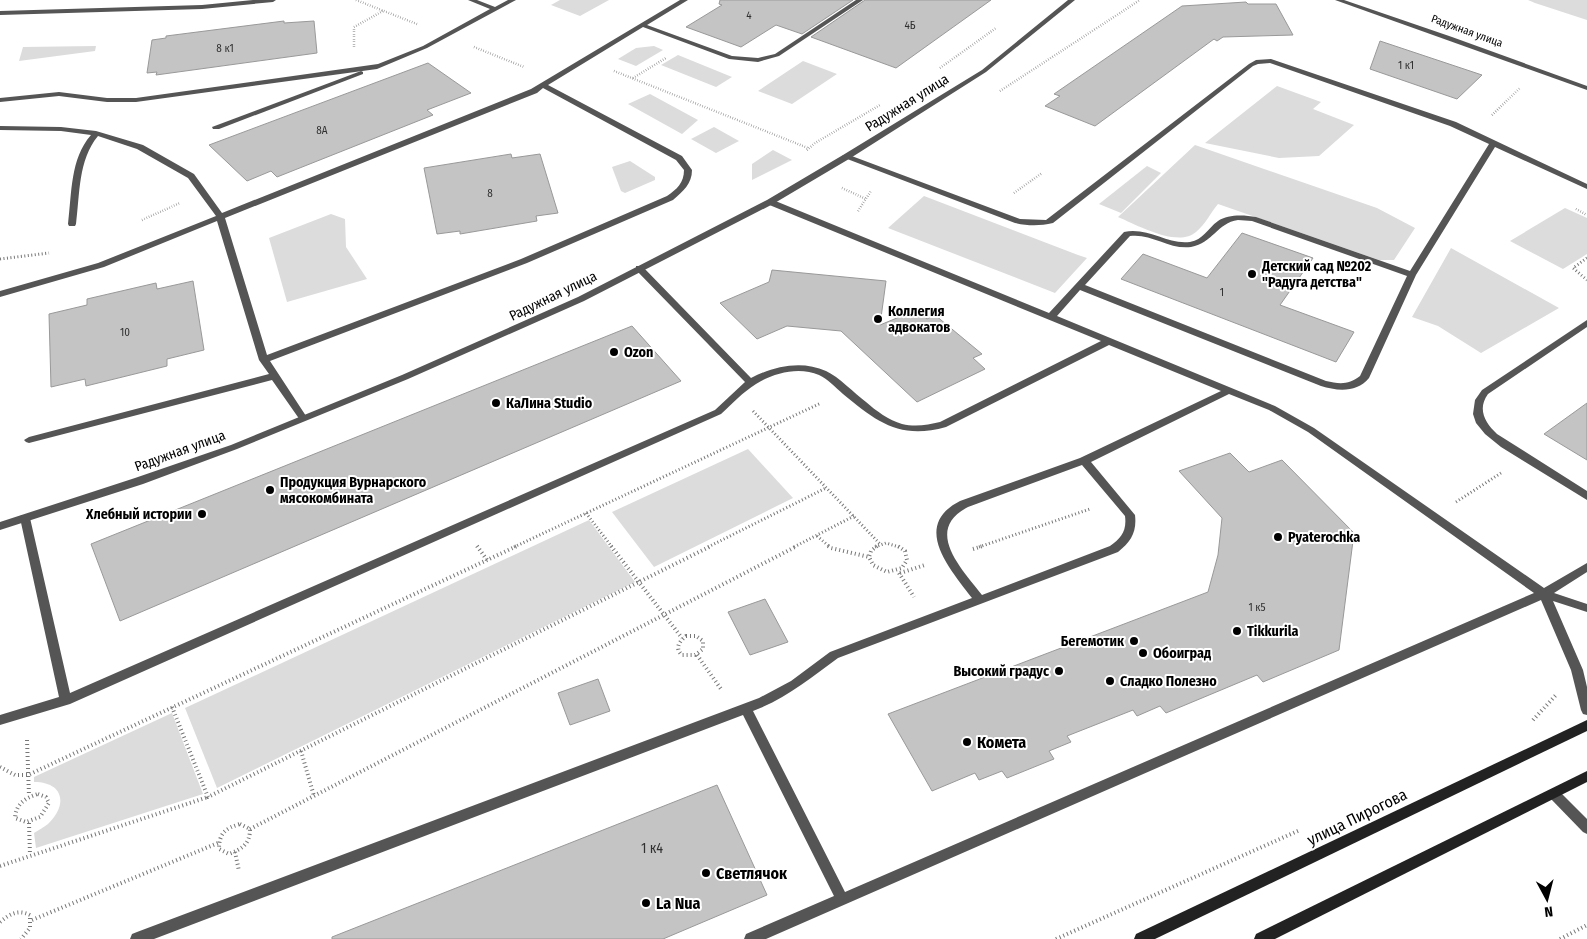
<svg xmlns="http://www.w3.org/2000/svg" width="1587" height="939" font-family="'Fira Sans Condensed',sans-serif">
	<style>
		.green { fill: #dcdcdc }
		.building { fill: #c4c4c4; stroke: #999 }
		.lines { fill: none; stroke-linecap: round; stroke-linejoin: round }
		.path-far2 { stroke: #777; stroke-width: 2.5; stroke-dasharray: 0.5 2; stroke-linecap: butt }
		.path-far1 { stroke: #777; stroke-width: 3; stroke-dasharray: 1 2.5; stroke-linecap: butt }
		.path { stroke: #777; stroke-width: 4; stroke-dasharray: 1 3; stroke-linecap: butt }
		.lane { fill: #555; fill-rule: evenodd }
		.street { fill: #555; fill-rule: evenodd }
		.secondary { fill: #222; fill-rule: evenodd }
		.poi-dot { fill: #000; stroke: #fff; stroke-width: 2 }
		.labels { text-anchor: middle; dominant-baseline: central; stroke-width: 4; stroke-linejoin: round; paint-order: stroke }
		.number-label { font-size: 11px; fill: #313131 }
		.far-street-label { font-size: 11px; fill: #000; stroke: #fff }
		.street-label { font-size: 14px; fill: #000; stroke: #fff }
		.poi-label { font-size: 14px; font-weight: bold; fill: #000; stroke: #fff; text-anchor: start }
		.near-number-label { font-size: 14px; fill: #313131 }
		.near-poi-label { font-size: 16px; font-weight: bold; fill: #000; stroke: #fff; text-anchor: start }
		.near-street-label { font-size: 16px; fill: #000; stroke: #fff }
	</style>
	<rect width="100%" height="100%" fill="#fff"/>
	<g class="green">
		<polygon points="560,0 609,0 580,16 551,5"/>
		<polygon points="1528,0 1587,0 1587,20 1535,3"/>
		<polygon points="96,46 95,51 19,61 23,47"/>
		<polygon points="654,46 663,50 636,66 618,59 636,48"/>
		<polygon points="678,55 732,77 716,87 661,65"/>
		<polygon points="803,61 837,74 792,104 758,91"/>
		<polygon points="1277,86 1321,102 1313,109 1354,125 1319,156 1279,158 1205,143"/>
		<polygon points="650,94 698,120 682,134 628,104"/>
		<polygon points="714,127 739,141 716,153 691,139"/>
		<path d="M1195 145 1377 208 1415 228 1394 260H1379L1218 204C1211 212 1205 225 1196 232 1178 248 1137 225 1118 217Z"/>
		<polygon points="773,150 792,160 752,180 752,164"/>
		<polygon points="630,161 655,177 655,180 625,193 621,191 612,167"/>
		<polygon points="1147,166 1161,173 1121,213 1099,204"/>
		<polygon points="924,196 1078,255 1087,258 1055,293 888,228"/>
		<polygon points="1565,208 1587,218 1587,254 1563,269 1510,241"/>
		<polygon points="331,214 345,219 346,247 367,279 287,302 269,238"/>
		<polygon points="1451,248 1559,308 1481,353 1438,326 1412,317"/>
		<polygon points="748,449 793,498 654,567 612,512"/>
		<polygon points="589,520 635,582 217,788 185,708"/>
		<path d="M172 713 203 794 36 848 34 833C39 830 44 827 48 824 68 805 64 782 34 782V777Z"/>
	</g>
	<g class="building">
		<polygon points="720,0 853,0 802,34 776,25 741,47 686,27 722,5 719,4"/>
		<polygon points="865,0 991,0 896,68 811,37"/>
		<polygon points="1246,2 1248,4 1276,4 1293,35 1223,37 1217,41 1214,39 1095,126 1045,106 1060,96 1054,94 1182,6"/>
		<polygon points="284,21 284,23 314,21 317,53 156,75 157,72 147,73 152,40 166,38 166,36"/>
		<polygon points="1380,41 1482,75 1457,99 1370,69"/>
		<polygon points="428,63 471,93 427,110 433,115 277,177 271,171 247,181 209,145"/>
		<polygon points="511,154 512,158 540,154 558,213 536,216 537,221 460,234 460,231 437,234 424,168"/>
		<polygon points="1242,233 1313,258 1280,305 1354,332 1336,362 1121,279 1143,254 1207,278"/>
		<polygon points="772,270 886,281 880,325 916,310 927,319 935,315 982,354 973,358 985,369 917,402 841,331 787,326 757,339 720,303 769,282"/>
		<polygon points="193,281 204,350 167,359 167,366 86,386 85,379 51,387 49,314 87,305 87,299 156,283 157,289"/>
		<polygon points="632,326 681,381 120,621 91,544"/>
		<polygon points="1587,403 1587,460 1544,434"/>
		<polygon points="1230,453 1249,472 1282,460 1354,533 1339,650 1263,682 1257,675 1166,713 1160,706 1137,716 1133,710 1067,736 1071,742 1049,751 1054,759 1007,778 1002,771 979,780 975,773 932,791 888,714 1208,592 1218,555 1222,518 1179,471"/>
		<polygon points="765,599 788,642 750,655 728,612"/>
		<polygon points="598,679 610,711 570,725 558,693"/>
		<polygon points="717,785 767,895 663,939 332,939 332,937"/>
	</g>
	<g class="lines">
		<g class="path-far2">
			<polyline points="356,0 417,24"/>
			<polyline points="354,47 354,27 383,11"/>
			<polyline points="474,47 524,67"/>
			<polyline points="940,68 996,28"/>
			<polyline points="614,71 808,148"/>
			<polyline points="633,78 666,58"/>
			<polyline points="1000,91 1140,0"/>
			<polyline points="1492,115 1520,88"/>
			<polyline points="807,150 815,143 880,105"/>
			<polyline points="842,188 866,199"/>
			<polyline points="1014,193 1042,173"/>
			<polyline points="1576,209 1587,215"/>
			<polyline points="858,211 871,191"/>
			<polyline points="142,220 180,203"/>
		</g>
		<g class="path-far1">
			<polyline points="1587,258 1573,268 1587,280"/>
			<polyline points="0,259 49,253"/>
			<polyline points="753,411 880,544"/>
			<polyline points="1456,502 1501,473"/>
			<polyline points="586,513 612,547"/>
			<polyline points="817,536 830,547"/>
			<polyline points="514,547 821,403"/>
			<polyline points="708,547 826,488"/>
			<polyline points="794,547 854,516"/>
			<polyline points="875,547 886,543 899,547"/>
			<polyline points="979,547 1090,509"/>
		</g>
		<g class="path">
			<polyline points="477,546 487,560"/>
			<polyline points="611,546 682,638"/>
			<polyline points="828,546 831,548 869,557"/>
			<polyline points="877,546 871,551 869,557 873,565 887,572 902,568 907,560 905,551 898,546"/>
			<polyline points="973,549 983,546"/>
			<polyline points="899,573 914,597"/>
			<polyline points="900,573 925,565"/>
			<path d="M686 636H696L703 641V649L695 655H682C674 648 680 641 686 636Z"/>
			<polyline points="697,655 721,689"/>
			<polyline points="172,707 208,797 711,546"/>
			<polyline points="1533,720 1556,695"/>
			<polyline points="27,740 29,796"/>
			<polyline points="301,751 314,796"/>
			<polyline points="0,767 15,775 28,775 517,546"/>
			<path d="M38 794 46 797 49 803 40 817 26 822 15 818C16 804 25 798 38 794Z"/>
			<polyline points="29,823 30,855"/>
			<path d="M240 824 250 829C250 844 242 849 229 854L219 849C219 833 226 828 240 824Z"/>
			<polyline points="250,829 797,546"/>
			<polyline points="235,852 239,871"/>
			<polyline points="0,866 208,797"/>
			<polyline points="32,920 218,843"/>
			<path d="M0 922C10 914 18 909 30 915V928L21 939"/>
			<polyline points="1056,939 1300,830"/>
			<polyline points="1560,939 1587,925"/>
		</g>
		<g class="lane">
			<polygon points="468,0 477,0 495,7 508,0 516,0 427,48 377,69 136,102 107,102 59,96 0,102 0,98 59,92 107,98 136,98 378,64 423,46 490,9"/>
			<path d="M680 0H688L647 25 732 56 758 58 775 54 856 0H863L779 56 758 62 729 59 643 27 548 85 682 156 692 170C692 184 683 191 673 200L527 263 270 361 306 416 308 418 306 420H300L272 380 29 443 26 442 24 440 29 437 269 374 259 360 217 221 104 267 0 297V291L98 263 216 216 188 178 137 149 98 136C78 160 80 194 76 224L75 226H69L68 224C72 193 70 159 91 135L61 131 0 130V126L61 127 96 131 143 145 194 174 222 213 531 89ZM543 88 676 160 684 170C684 183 677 189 667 196L521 259 267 355 225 218 537 93Z"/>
			<path d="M1271 59 1456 122 1587 184V189L1495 147 1416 275 1369 378C1357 393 1337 391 1321 386L1080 290 1057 316 1275 406 1314 428 1544 588 1587 563V572L1554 593 1587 604V612L1553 601 1583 670 1587 687V715L1583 714 1581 710 1571 670 1541 600 766 939H744L746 934 834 896 743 715 154 939H130L132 934 137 932 759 698 791 681 830 652 972 598C950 569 911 526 960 501L1080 458 1221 391 1109 345 946 427C900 440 877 422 843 394 835 387 828 379 819 375 799 366 773 373 756 384 743 392 732 404 721 414L70 704 0 725V715L59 697 20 518 21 515H29L30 518 70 693 715 410 745 382 636 270V266H642L751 378C774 366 802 360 826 371 839 377 854 393 866 402 876 411 889 420 902 424 915 427 928 425 940 422L1101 341 767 204V200H773L1049 313 1124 232C1149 227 1167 245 1190 242 1203 240 1207 229 1218 221 1228 214 1244 215 1256 217L1410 271 1489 144 1450 126 1270 63 1258 64 1253 66 1053 223C1040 226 1028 226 1015 223L842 157 843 155H849L1020 219 1046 220 1249 64 1256 60ZM1238 220 1252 221 1407 276 1360 376C1349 385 1339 384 1326 381L1085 285 1130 236C1151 233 1170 250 1191 247 1213 243 1217 223 1238 220ZM1229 394 1269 410 1308 432 1534 593 845 892 753 711C785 699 811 678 838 658L1118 552C1131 542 1137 532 1135 515L1091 462ZM1082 465 1125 516C1127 531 1121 538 1110 546L982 595C962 569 923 530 968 507Z"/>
			<polygon points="361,71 363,72 363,74 219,129 213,129 212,127"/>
			<path d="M1587 320V327L1488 394C1477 409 1485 423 1497 434L1587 491V500L1501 447 1485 434 1476 423 1473 414 1475 400 1482 390Z"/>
			<polygon points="1554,788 1558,790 1587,819 1587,834 1583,832 1550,798 1548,794 1550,790"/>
		</g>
		<g class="street">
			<polygon points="253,0 276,0 273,2 202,9 0,15 0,11 202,5"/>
			<polygon points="1068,0 1075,0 986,72 849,159 773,204 584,301 408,379 237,449 143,484 0,530 0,522 135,478 231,445 402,375 578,297 767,200 843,155 982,70"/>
			<polygon points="1335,0 1344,0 1452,37 1587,86 1587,90"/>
		</g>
		<g class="secondary">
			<polygon points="1587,720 1587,731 1155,939 1134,939 1136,934"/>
			<polygon points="1587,771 1587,782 1275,939 1254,939 1256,934"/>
		</g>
	</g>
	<g class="poi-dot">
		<circle cx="1252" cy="274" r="5"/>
		<circle cx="878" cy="319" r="5"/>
		<circle cx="614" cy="352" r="5"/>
		<circle cx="496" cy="403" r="5"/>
		<circle cx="270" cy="490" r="5"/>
		<circle cx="202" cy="514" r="5"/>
		<circle cx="1278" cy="537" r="5"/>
		<circle cx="1237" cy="631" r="5"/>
		<circle cx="1134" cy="641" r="5"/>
		<circle cx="1143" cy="653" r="5"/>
		<circle cx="1059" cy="671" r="5"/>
		<circle cx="1110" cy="681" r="5"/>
		<circle cx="967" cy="742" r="5"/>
		<circle cx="706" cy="873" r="5"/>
		<circle cx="646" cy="903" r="5"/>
	</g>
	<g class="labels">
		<g class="number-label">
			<text x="749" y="15">4</text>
			<text x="910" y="25">4Б</text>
			<text x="225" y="48">8 к1</text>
			<text x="1406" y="65">1 к1</text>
			<text x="322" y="130">8А</text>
			<text x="490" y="193">8</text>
			<text x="1222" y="292">1</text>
			<text x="125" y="332">10</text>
			<text x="1257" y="607">1 к5</text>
		</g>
		<g class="far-street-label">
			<text transform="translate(1467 31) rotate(20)">Радужная улица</text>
		</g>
		<g class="street-label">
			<text transform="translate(907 103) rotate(-32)">Радужная улица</text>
			<text transform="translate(553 296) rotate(-26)">Радужная улица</text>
			<text transform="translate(180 451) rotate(-20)">Радужная улица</text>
		</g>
		<g class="poi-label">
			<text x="1262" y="266">Детский сад №202<tspan x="1262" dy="16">"Радуга детства"</tspan></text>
			<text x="888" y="311">Коллегия<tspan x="888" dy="16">адвокатов</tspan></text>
			<text x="624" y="352">Ozon</text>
			<text x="506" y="403">КаЛина Studio</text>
			<text x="280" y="482">Продукция Вурнарского<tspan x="280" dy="16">мясокомбината</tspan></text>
			<text x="192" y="514" text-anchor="end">Хлебный истории</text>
			<text x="1288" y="537">Pyaterochka</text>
			<text x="1247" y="631">Tikkurila</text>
			<text x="1124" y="641" text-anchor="end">Бегемотик</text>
			<text x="1153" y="653">Обоиград</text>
			<text x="1049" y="671" text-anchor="end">Высокий градус</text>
			<text x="1120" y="681">Сладко Полезно</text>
		</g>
		<g class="near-number-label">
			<text x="652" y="848">1 к4</text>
		</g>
		<g class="near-poi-label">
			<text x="977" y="742">Комета</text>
			<text x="716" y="873">Светлячок</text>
			<text x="656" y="903">La Nua</text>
		</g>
		<g class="near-street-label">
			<text transform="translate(1357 817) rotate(-26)">улица Пирогова</text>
		</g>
	</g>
	<g transform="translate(1547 899) rotate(173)" stroke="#ffffff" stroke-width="4" paint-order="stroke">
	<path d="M0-4L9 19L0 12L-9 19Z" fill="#000000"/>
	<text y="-8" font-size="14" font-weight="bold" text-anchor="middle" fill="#000000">N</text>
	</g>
</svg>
